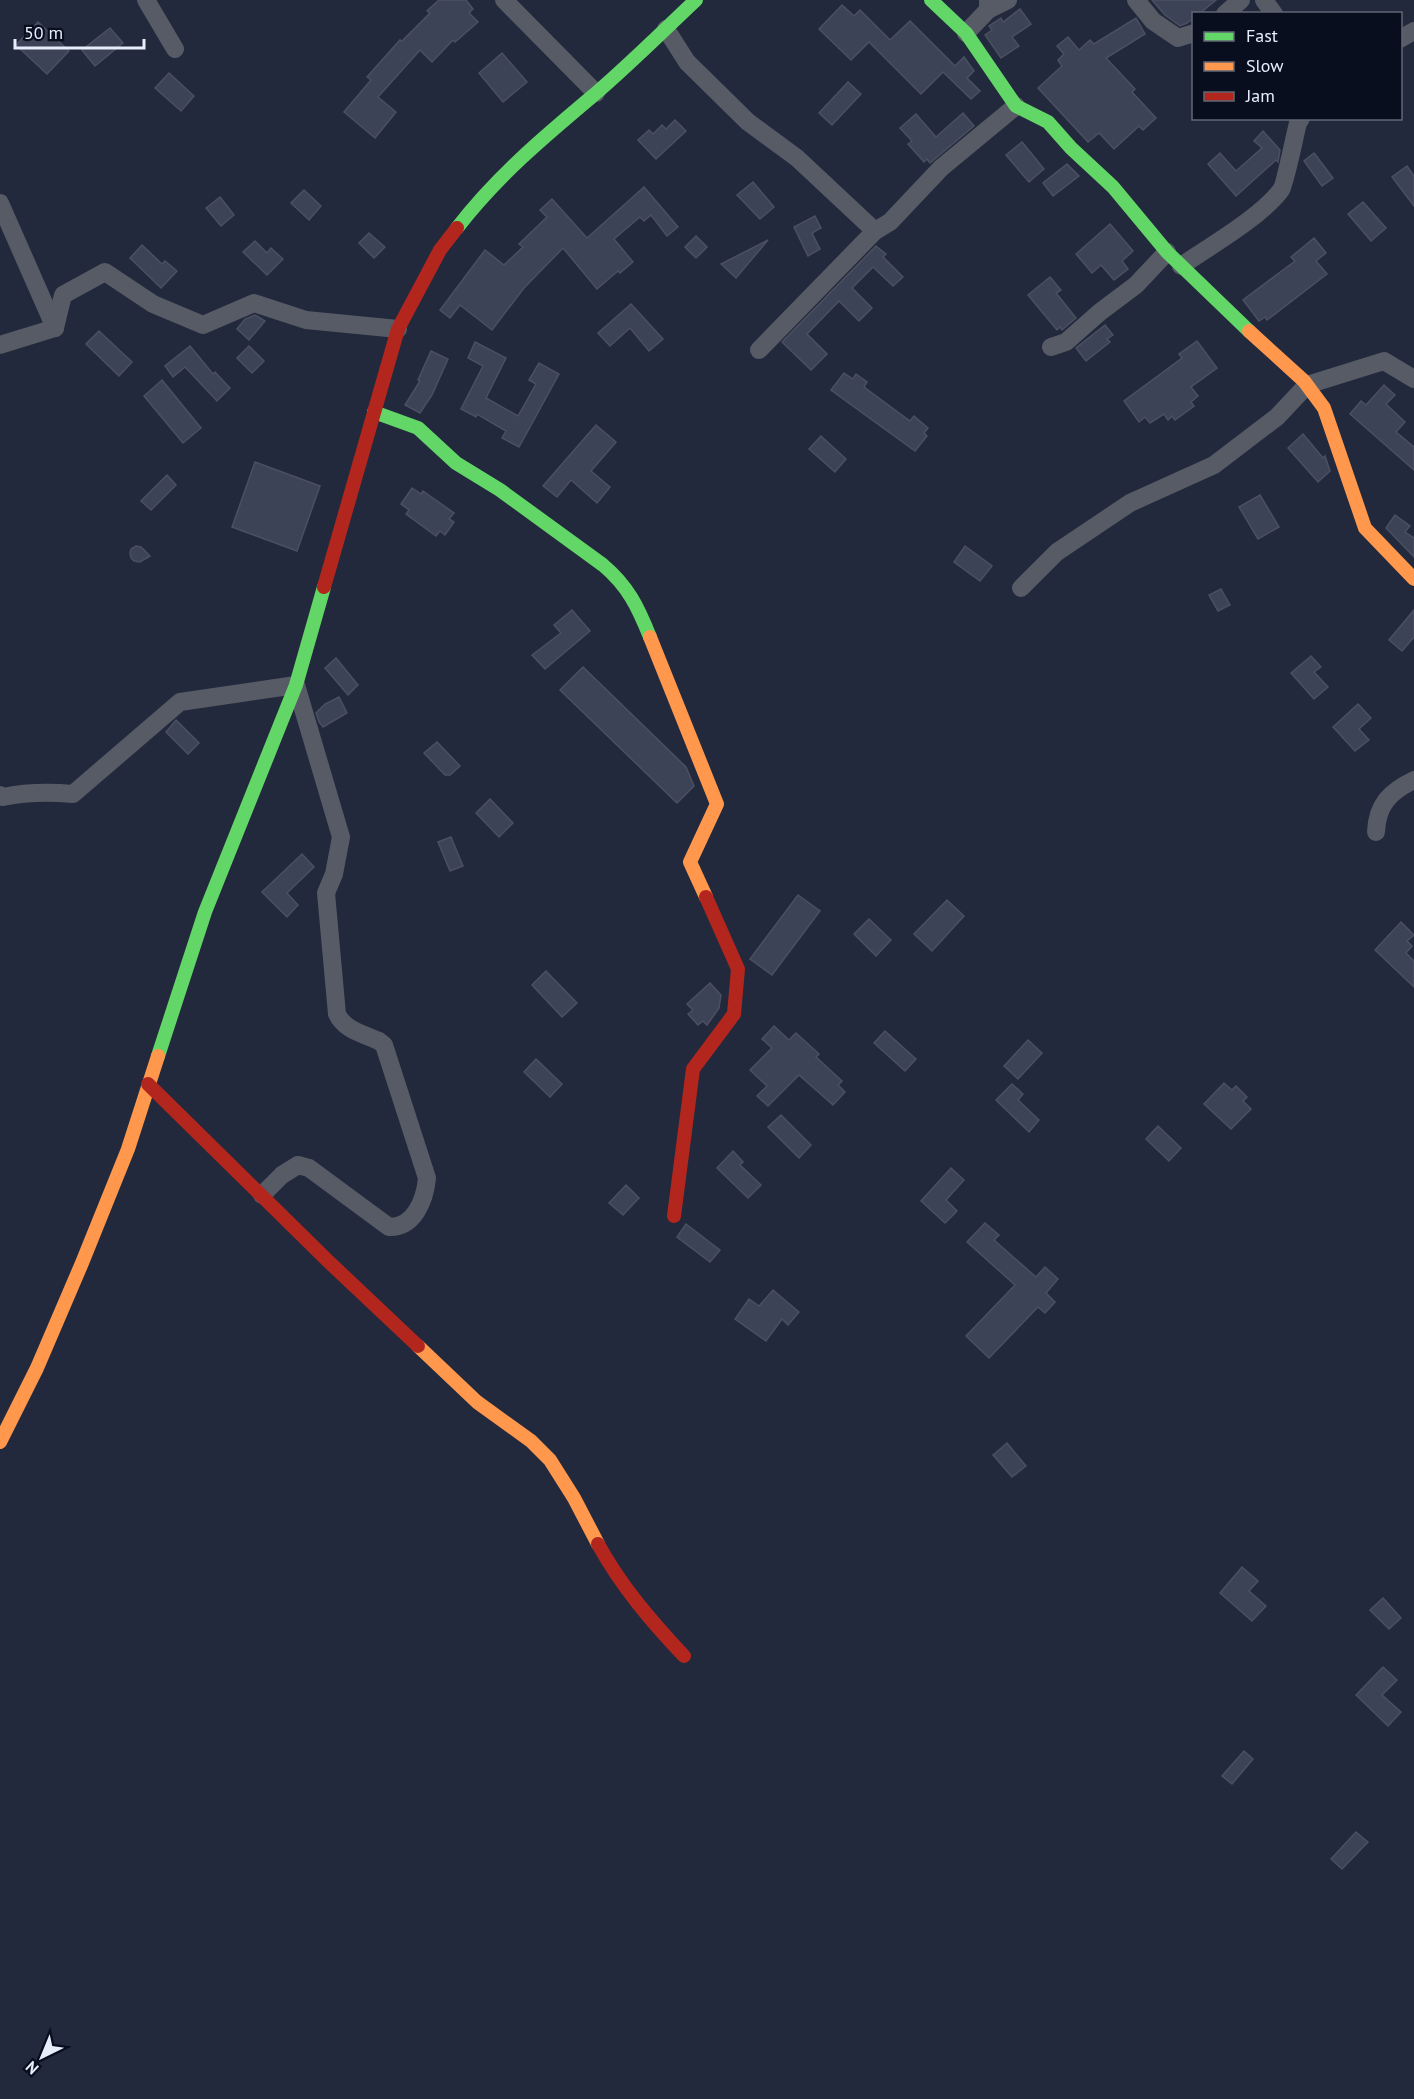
<svg xmlns="http://www.w3.org/2000/svg" width="1414" height="2099" font-family="'PT Sans',sans-serif">
	<style>
		.building { fill: #3d4356; stroke: #4a5060; stroke-width: 1.5 }
		.lines { fill: none; stroke-linecap: round; stroke-linejoin: round }
		.street { stroke: #575b65; stroke-width: 18 }
		.fast { stroke: #63d668; stroke-width: 14 }
		.slow { stroke: #ff974d; stroke-width: 14 }
		.jam { stroke: #b3261e; stroke-width: 14 }
	</style>
	<rect width="100%" height="100%" fill="#22293c"/>
	<g class="building">
		<polygon points="439,0 466,0 473,9 469,13 478,22 455,42 453,40 432,62 420,50 378,97 396,112 375,138 344,112 371,80 367,77 400,40 402,41 430,13 427,11"/>
		<polygon points="1152,0 1216,0 1199,14 1194,14 1194,18 1187,23 1180,26 1165,15"/>
		<polygon points="842,5 854,16 860,10 890,40 910,21 955,66 964,57 974,71 967,78 980,91 971,99 943,72 921,94 869,42 851,60 819,29"/>
		<polygon points="1020,9 1031,24 1012,37 1019,46 1001,58 985,35 992,30 989,26 1001,18 1003,22"/>
		<polygon points="1136,18 1145,34 1106,58 1135,89 1132,92 1156,118 1143,130 1139,126 1114,149 1099,133 1088,142 1038,88 1062,66 1058,60 1064,54 1057,46 1068,37 1079,50 1090,40 1094,44"/>
		<polygon points="38,22 69,51 47,74 16,45"/>
		<polygon points="110,28 123,43 95,66 82,50"/>
		<polygon points="502,53 527,82 503,102 479,73"/>
		<polygon points="169,73 194,96 181,111 155,88"/>
		<polygon points="848,82 861,94 832,125 819,113"/>
		<polygon points="963,113 974,126 930,163 927,159 924,162 908,144 912,141 900,128 916,114 936,137"/>
		<polygon points="675,120 686,131 656,159 638,140 649,130 653,134 662,125 666,129"/>
		<polygon points="1263,131 1280,150 1278,162 1276,160 1236,196 1208,164 1220,153 1236,171 1262,148 1254,141"/>
		<polygon points="1022,142 1044,169 1029,182 1006,155"/>
		<polygon points="1314,153 1333,178 1322,186 1304,161"/>
		<polygon points="1067,164 1079,176 1053,196 1043,183"/>
		<polygon points="1407,166 1414,176 1414,206 1392,177"/>
		<polygon points="753,182 774,207 760,219 737,195"/>
		<polygon points="644,187 678,227 667,236 651,215 644,221 640,217 614,239 633,262 620,273 618,271 597,289 563,248 524,288 492,330 460,305 450,318 440,310 485,250 504,265 523,247 519,244 547,217 540,210 552,199 587,238"/>
		<polygon points="304,190 321,206 309,220 291,203"/>
		<polygon points="220,197 234,215 221,226 206,208"/>
		<polygon points="1363,202 1386,228 1371,241 1348,214"/>
		<polygon points="815,216 821,228 812,233 820,249 808,256 794,227"/>
		<polygon points="1110,224 1133,251 1122,261 1128,269 1114,280 1101,265 1092,273 1076,254"/>
		<polygon points="369,233 385,247 374,258 359,243"/>
		<polygon points="696,236 707,247 696,258 685,247"/>
		<polygon points="1314,238 1326,253 1316,261 1327,274 1267,320 1265,317 1259,321 1243,300 1295,261 1291,257"/>
		<polygon points="768,240 736,278 721,264"/>
		<polygon points="255,241 267,253 271,248 283,259 267,275 243,252"/>
		<polygon points="142,245 162,264 165,261 177,271 161,288 130,258"/>
		<polygon points="876,246 886,254 883,257 903,277 893,286 873,267 852,288 872,308 859,321 839,301 807,334 827,354 811,370 782,342"/>
		<polygon points="1050,277 1061,290 1056,293 1076,318 1062,330 1060,327 1057,330 1028,295"/>
		<polygon points="631,304 663,339 649,351 630,328 610,346 598,333"/>
		<polygon points="255,315 265,321 249,340 237,329 245,319"/>
		<polygon points="1105,325 1113,335 1107,339 1110,342 1086,361 1076,348"/>
		<polygon points="99,331 132,362 119,376 86,344"/>
		<polygon points="1197,341 1217,368 1191,387 1198,396 1191,402 1194,406 1175,420 1172,416 1168,420 1164,414 1150,423 1145,417 1139,422 1124,401 1182,358 1179,354"/>
		<polygon points="475,342 506,358 486,398 518,416 536,384 529,380 539,363 559,374 519,447 502,438 506,431 477,414 476,417 461,409 483,366 468,358"/>
		<polygon points="190,346 213,374 215,372 230,388 217,401 185,367 173,377 165,366"/>
		<polygon points="249,346 264,361 252,373 237,358"/>
		<polygon points="431,351 448,359 432,395 420,413 405,405 420,381 418,380"/>
		<polygon points="844,373 853,379 856,374 867,382 864,387 910,421 914,416 928,428 924,433 927,436 915,451 831,390"/>
		<polygon points="162,380 201,428 183,443 144,396"/>
		<polygon points="1384,385 1395,395 1386,404 1405,422 1396,432 1414,447 1414,470 1350,414 1361,401 1366,405"/>
		<polygon points="596,425 616,442 591,471 610,487 597,503 571,480 557,497 543,486"/>
		<polygon points="1303,434 1323,458 1325,456 1330,471 1318,482 1288,448"/>
		<polygon points="821,436 846,459 835,472 809,449"/>
		<polygon points="255,462 320,486 297,551 232,527"/>
		<polygon points="167,475 176,485 151,510 141,501"/>
		<polygon points="412,488 421,494 423,491 454,513 449,519 454,522 445,535 440,531 436,536 406,514 409,510 401,504"/>
		<polygon points="1260,495 1279,527 1258,539 1239,507"/>
		<polygon points="1395,515 1410,526 1405,532 1414,538 1414,557 1386,528"/>
		<polygon points="136,546 141,547 150,556 140,562 134,561 131,558 130,553 131,549"/>
		<polygon points="965,546 992,566 980,581 954,562"/>
		<polygon points="1221,589 1230,605 1218,611 1209,595"/>
		<polygon points="572,610 590,631 545,669 532,655 561,633 554,625"/>
		<polygon points="1414,610 1414,637 1402,651 1389,640"/>
		<polygon points="1311,656 1321,667 1314,672 1328,687 1314,699 1291,673"/>
		<polygon points="336,658 358,685 348,695 325,668"/>
		<polygon points="583,667 686,767 694,786 677,803 560,690"/>
		<polygon points="339,697 347,713 323,727 319,722 316,713 325,704"/>
		<polygon points="1358,704 1371,718 1359,729 1369,740 1355,751 1333,727"/>
		<polygon points="176,720 199,743 188,754 166,732"/>
		<polygon points="437,742 460,766 450,775 445,775 424,753"/>
		<polygon points="490,799 513,823 499,837 476,813"/>
		<polygon points="451,837 463,866 450,871 438,842"/>
		<polygon points="302,854 314,867 287,893 298,905 287,917 262,892"/>
		<polygon points="798,895 820,911 772,975 750,959"/>
		<polygon points="947,900 964,916 932,951 914,934"/>
		<polygon points="869,919 891,940 876,956 854,934"/>
		<polygon points="1401,922 1414,935 1407,941 1412,946 1406,953 1414,961 1414,987 1375,950"/>
		<polygon points="546,971 577,1003 562,1017 532,985"/>
		<polygon points="710,983 721,995 719,1008 707,1025 703,1021 698,1025 688,1014 693,1010 687,1004"/>
		<polygon points="774,1026 789,1040 796,1033 819,1054 816,1057 842,1081 838,1085 845,1092 833,1105 799,1075 768,1106 757,1096 767,1086 750,1070 772,1048 762,1039"/>
		<polygon points="885,1031 916,1059 905,1071 874,1043"/>
		<polygon points="1028,1040 1042,1053 1018,1079 1004,1066"/>
		<polygon points="536,1059 562,1084 550,1097 524,1072"/>
		<polygon points="1224,1083 1232,1090 1236,1086 1247,1097 1243,1101 1251,1109 1231,1129 1204,1104"/>
		<polygon points="1012,1084 1023,1094 1018,1100 1039,1120 1029,1132 996,1100"/>
		<polygon points="781,1115 811,1145 799,1158 768,1127"/>
		<polygon points="1158,1126 1181,1148 1169,1161 1146,1139"/>
		<polygon points="733,1151 743,1162 740,1165 761,1185 748,1198 717,1168"/>
		<polygon points="951,1168 964,1180 946,1200 957,1211 945,1223 921,1201"/>
		<polygon points="626,1185 639,1198 623,1215 609,1203"/>
		<polygon points="985,1223 999,1235 994,1240 1036,1277 1045,1267 1058,1279 1046,1293 1055,1302 1045,1313 1038,1307 989,1358 966,1336 1015,1285 967,1242"/>
		<polygon points="686,1224 720,1250 710,1262 677,1237"/>
		<polygon points="773,1290 799,1312 788,1325 782,1319 766,1341 735,1319 749,1299 759,1306"/>
		<polygon points="1007,1443 1026,1466 1012,1477 993,1455"/>
		<polygon points="1242,1567 1258,1581 1249,1591 1266,1606 1252,1621 1220,1593"/>
		<polygon points="1383,1598 1401,1618 1389,1629 1370,1610"/>
		<polygon points="1383,1667 1397,1680 1382,1695 1401,1712 1388,1726 1356,1695"/>
		<polygon points="1244,1751 1253,1759 1232,1784 1222,1776"/>
		<polygon points="1356,1832 1368,1842 1342,1869 1331,1859"/>
	</g>
	<g class="lines">
		<g class="street">
			<polyline points="146,0 175,49"/>
			<polyline points="504,0 596,93"/>
			<polyline points="1136,0 1153,21 1178,38 1194,33"/>
			<polyline points="1264,0 1274,14"/>
			<polyline points="988,10 1008,0"/>
			<polyline points="1225,14 1241,0"/>
			<polyline points="666,29 687,62 748,122 797,158 875,231 759,350"/>
			<polyline points="966,33 988,10 988,0"/>
			<polyline points="1400,39 1414,31"/>
			<polyline points="0,203 55,328"/>
			<polyline points="875,231 890,222 941,168 1016,106"/>
			<path d="M1181 266C1210 246 1261 217 1281 190 1285 185 1295 134 1298 123L1301 118"/>
			<polyline points="55,328 63,295 105,272 153,304 203,325 254,303 306,320 398,329"/>
			<polyline points="0,345 55,328"/>
			<polyline points="1051,347 1066,342 1100,312 1136,285 1167,252"/>
			<polyline points="1021,588 1057,552 1130,503 1214,465 1277,417 1307,385 1384,361 1414,379"/>
			<path d="M0 795 3 797C27 792 49 792 73 794L180 702 296 685 341 837 334 874 326 893 337 1014C344 1030 364 1034 379 1041L384 1045 427 1178C425 1200 414 1228 389 1227L309 1168 298 1165 282 1175 262 1195"/>
			<path d="M1376 832C1377 804 1391 791 1414 780"/>
		</g>
		<g class="fast">
			<polyline points="931,0 966,33 1016,106 1048,122 1071,148 1113,187 1167,252 1249,331"/>
			<path d="M457 228C498 175 545 136 595 94 630 64 663 31 696 0"/>
			<path d="M374 412 418 428 456 463 500 490 603 565C628 586 638 607 650 637"/>
			<polyline points="158,1056 205,912 296,685 324,587"/>
		</g>
		<g class="slow">
			<polyline points="1249,331 1304,381 1324,408 1365,528 1414,579"/>
			<polyline points="650,637 717,804 690,862 706,897"/>
			<polyline points="418,1346 477,1402 531,1441 550,1460 574,1498 598,1544"/>
			<polyline points="0,1442 37,1368 82,1263 128,1149 158,1056"/>
		</g>
		<g class="jam">
			<polyline points="324,587 398,329 440,250 457,228"/>
			<polyline points="148,1084 329,1262 418,1346"/>
			<polyline points="674,1216 693,1069 734,1014 738,969 706,897"/>
			<path d="M598 1544C621 1586 651 1621 684 1656"/>
		</g>
	</g>
	<rect x="1192" y="12" width="210" height="108" fill="#090e1e" stroke="#626776" stroke-width="1.5"/>
	<rect x="1204" y="32" width="30" height="9" fill="#63d668" stroke="#626776" stroke-width="1.5"/>
	<text x="1246" y="42" font-size="18" fill="#e7edfb">Fast</text>
	<rect x="1204" y="62" width="30" height="9" fill="#ff974d" stroke="#626776" stroke-width="1.5"/>
	<text x="1246" y="72" font-size="18" fill="#e7edfb">Slow</text>
	<rect x="1204" y="92" width="30" height="9" fill="#b3261e" stroke="#626776" stroke-width="1.5"/>
	<text x="1246" y="102" font-size="18" fill="#e7edfb">Jam</text>
	<g transform="translate(42 2057) rotate(223)" stroke="#090e1e" stroke-width="4.5" paint-order="stroke">
	<path d="M0-4.5L10 22L0 15L-10 22Z" fill="#e7edfb"/>
	<text y="-9" font-size="16" font-weight="bold" text-anchor="middle" fill="#e7edfb">N</text>
	</g>
	<path d="M15 39v9h129v-9" fill="none" stroke="#e7edfb" stroke-width="3"/>
	<text x="24" y="39" font-size="18" fill="#e7edfb" stroke="#090e1e" stroke-width="4.5" paint-order="stroke">50 m</text>
</svg>
